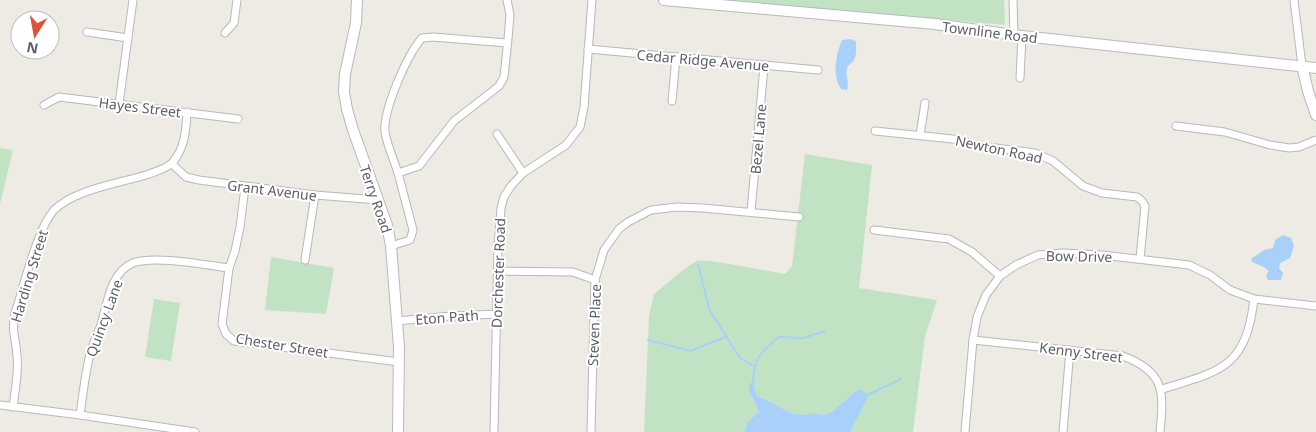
<svg xmlns="http://www.w3.org/2000/svg" width="1316" height="432" font-family="'Noto Sans',sans-serif">
	<style>
		.green { fill: #c1e3c4 }
		.water { fill: #a8d0f8 }
		.lines { fill: none; stroke-linecap: round; stroke-linejoin: round }
		.stream { stroke: #a8d0f8; stroke-width: 2 }
		.street-casing { stroke: #b6b8bc; stroke-width: 9 }
		.secondary-casing { stroke: #b7b9be; stroke-width: 12 }
		.street { stroke: #fff; stroke-width: 7 }
		.secondary { stroke: #fff; stroke-width: 10 }
		.labels { text-anchor: middle; dominant-baseline: central; stroke-width: 4; stroke-linejoin: round; paint-order: stroke }
		.street-label { font-size: 14px; fill: #5b5e63; stroke: #fff }
	</style>
	<rect width="100%" height="100%" fill="#edebe3"/>
	<g class="green">
		<polygon points="722,0 1004,0 1005,25"/>
		<polygon points="0,148 13,150 0,204"/>
		<path d="M805 154 872 165 859 288 937 300 925 336 913 432H850L862 408 847 399 832 412 824 415 812 413 803 415 791 413 756 394 752 397 759 412 748 421 744 432H644L649 316 654 294C665 285 685 267 697 261 703 258 772 272 785 274L792 266Z"/>
		<polygon points="271,257 334,268 326,314 265,310"/>
		<polygon points="154,299 180,303 171,361 145,357"/>
	</g>
	<g class="water">
		<path d="M851 39 856 41C856 47 857 55 854 60 852 63 849 64 848 66 844 74 850 82 847 90L841 89C832 75 836 55 842 40Z"/>
		<polygon points="1283,235 1291,238 1294,246 1290,258 1280,263 1279,268 1283,273 1281,280 1268,280 1266,276 1269,271 1264,267 1252,262 1251,259 1264,250 1273,248 1275,240"/>
		<polygon points="753,382 756,394 759,396 791,413 803,415 812,413 824,415 832,412 855,392 861,389 867,395 867,399 850,432 744,432 748,421 759,412 749,390 749,384"/>
	</g>
	<g class="lines">
		<g class="stream">
			<polyline points="698,265 710,311 740,358 754,366"/>
			<polyline points="648,340 691,351 727,336"/>
			<path d="M753 383C754 357 760 353 779 337L803 338 825 331"/>
			<polyline points="865,396 901,379"/>
		</g>
		<g class="street-casing">
			<g id="street">
				<polyline points="1013,0 1014,35"/>
				<polyline points="1294,0 1302,66"/>
				<polyline points="87,32 128,38"/>
				<polyline points="225,33 234,23 237,0"/>
				<polyline points="588,49 818,70"/>
				<polyline points="1020,78 1022,36"/>
				<polyline points="672,101 676,57"/>
				<polyline points="119,104 133,0"/>
				<polyline points="44,105 59,97 238,119"/>
				<polyline points="1176,126 1225,132 1270,145 1289,148 1299,147 1316,140"/>
				<polyline points="875,131 953,139 980,146 1035,153 1053,161 1083,186 1102,193 1137,197 1142,201 1145,206 1140,259"/>
				<polyline points="497,134 523,173"/>
				<polyline points="920,135 925,103"/>
				<polyline points="172,164 186,177 199,180 315,195 378,200"/>
				<path d="M398 173C394 160 387 145 385 132 383 110 407 55 422 38L433 37 507 43"/>
				<polyline points="245,187 240,227 235,251 229,268 222,324 226,334 234,341 399,362"/>
				<polyline points="751,212 764,66"/>
				<polyline points="874,230 949,239 972,252 1000,276"/>
				<polyline points="391,246 410,240 413,230 398,173 419,166 454,121 499,86 504,77 508,39 510,15 507,0"/>
				<polyline points="305,260 315,195"/>
				<polyline points="498,271 573,272 595,280"/>
				<polyline points="397,321 451,316 497,314"/>
				<path d="M973 340 1123 356C1165 372 1164 391 1160 432"/>
				<path d="M1162 389C1222 371 1246 367 1254 299"/>
				<polyline points="0,405 80,415 195,432"/>
				<path d="M13 407C15 390 19 372 17 356 16 337 11 333 15 313 24 286 37 229 54 210 74 190 119 183 146 175 154 172 167 169 173 162 185 147 186 131 187 112"/>
				<path d="M80 415C83 394 85 374 90 354 93 344 97 335 101 325 107 305 110 272 133 263 155 255 205 265 229 268"/>
				<polyline points="494,432 498,247 501,208 504,197 511,186 523,173 566,145 580,127 584,107 592,0"/>
				<polyline points="591,432 595,280 604,250 619,229 628,222 651,210 677,207 703,208 799,217"/>
				<polyline points="965,432 973,340 977,317 986,295 1000,276 1016,265 1038,255 1063,253 1102,255 1189,265 1210,275 1230,290 1254,299 1316,306"/>
				<polyline points="1063,432 1070,350"/>
			</g>
		</g>
		<g class="secondary-casing">
			<g id="secondary">
				<polyline points="357,0 356,23 345,74 344,92 347,109 353,130 387,225 391,246 399,347 398,432"/>
				<polyline points="664,0 935,24 1014,35 1316,68"/>
				<polyline points="1302,66 1308,91 1316,115"/>
			</g>
		</g>
		<use href="#street" class="street"/>
		<use href="#secondary" class="secondary"/>
	</g>
	<g class="labels">
		<g class="street-label">
			<text transform="translate(990 32) rotate(7)">Townline Road</text>
			<text transform="translate(703 60) rotate(5)">Cedar Ridge Avenue</text>
			<text transform="translate(140 107) rotate(7)">Hayes Street</text>
			<text transform="translate(758 139) rotate(-85)">Bezel Lane</text>
			<text transform="translate(999 149) rotate(12)">Newton Road</text>
			<text transform="translate(272 190) rotate(7)">Grant Avenue</text>
			<text transform="translate(376 199) rotate(71)">Terry Road</text>
			<text transform="translate(1079 256) rotate(1)">Bow Drive</text>
			<text transform="translate(498 273) rotate(-88)">Dorchester Road</text>
			<text transform="translate(29 276) rotate(-73)">Harding Street</text>
			<text transform="translate(447 317) rotate(-4)">Eton Path</text>
			<text transform="translate(104 318) rotate(-70)">Quincy Lane</text>
			<text transform="translate(594 325) rotate(-88)">Steven Place</text>
			<text transform="translate(282 345) rotate(9)">Chester Street</text>
			<text transform="translate(1081 352) rotate(7)">Kenny Street</text>
		</g>
	</g>
	<g transform="translate(35 35) rotate(191)"><circle r="24" fill="#ffffff" stroke="#bdbfc1"/>
	<path d="M0-4L9 19L0 12L-9 19Z" fill="#db533b"/>
	<text y="-8" font-size="14" font-weight="bold" text-anchor="middle" fill="#5b5e63">N</text>
	</g>
</svg>
